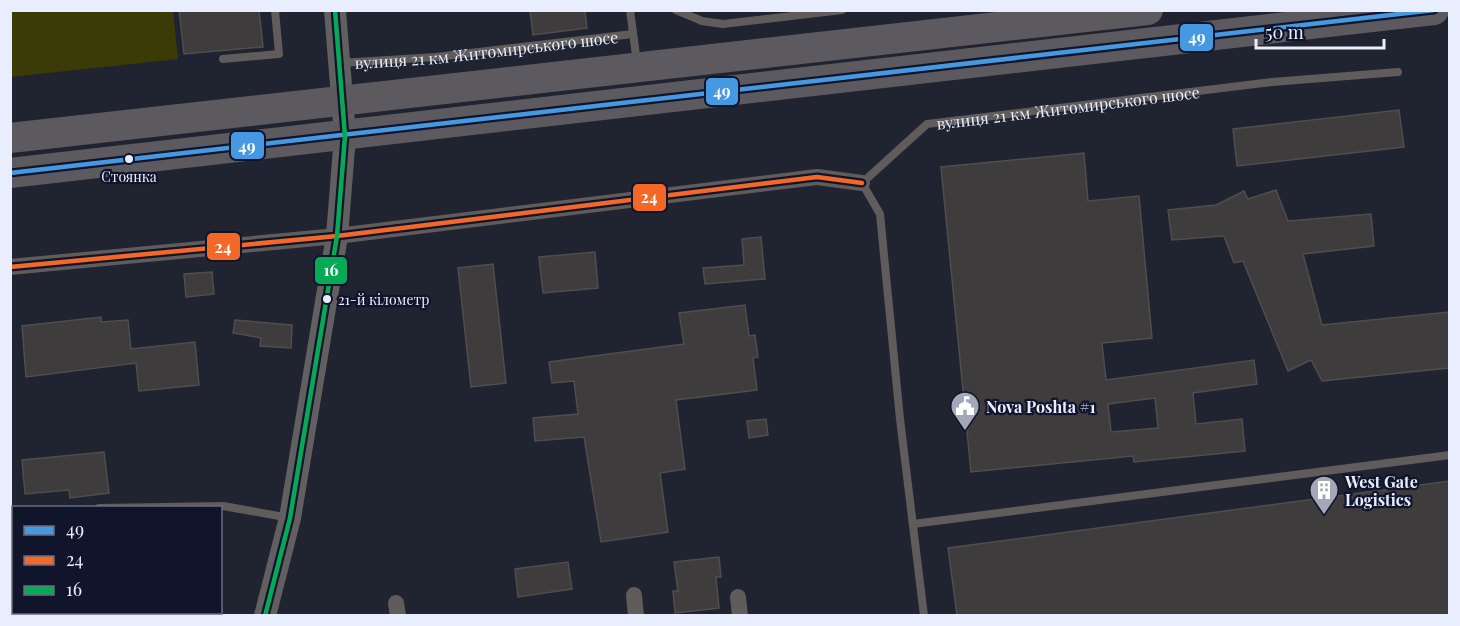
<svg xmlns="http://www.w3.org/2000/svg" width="1460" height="626" font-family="'Playfair Display',serif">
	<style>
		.green { fill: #3a3b06 }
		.building { fill: #3f3c3e; stroke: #504d4f; stroke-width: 1.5; fill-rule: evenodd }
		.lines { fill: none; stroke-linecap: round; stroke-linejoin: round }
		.lane { stroke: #5f5c5b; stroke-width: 8 }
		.street { stroke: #5f5c5b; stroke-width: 16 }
		.secondary { stroke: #625f60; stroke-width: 22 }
		.highway { stroke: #5c5a5f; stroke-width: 30 }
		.bus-1-casing { stroke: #10152c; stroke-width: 9 }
		.bus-2-casing { stroke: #10152c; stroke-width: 9 }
		.bus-3-casing { stroke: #10152c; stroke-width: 9 }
		.bus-1 { stroke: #4699e1; stroke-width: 4.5 }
		.bus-2 { stroke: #f36827; stroke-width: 4.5 }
		.bus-3 { stroke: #06aa56; stroke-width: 4.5 }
		.bus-dot { fill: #e9eeff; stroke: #10152c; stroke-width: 2 }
		.labels { text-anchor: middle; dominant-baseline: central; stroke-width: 4.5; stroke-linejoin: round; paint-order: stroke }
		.bus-label { font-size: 14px; fill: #e9eeff; stroke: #10152c }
		.street-label { font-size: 16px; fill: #e9eeff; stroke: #10152c }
		.poi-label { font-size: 16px; font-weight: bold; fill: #e9eeff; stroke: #10152c; text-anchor: start }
		.line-badge { stroke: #10152c; stroke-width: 2 }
		.badge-label { font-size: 16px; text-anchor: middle; font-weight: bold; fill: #fff }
	</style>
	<rect width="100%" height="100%" fill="#202330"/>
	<polygon class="green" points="10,11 173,11 178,59 11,77"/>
	<g class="building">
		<polygon points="179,10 259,10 263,47 184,54"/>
		<polygon points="530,10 585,10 587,28 533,35"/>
		<polygon points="1399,110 1404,147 1237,166 1233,129"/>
		<path d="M1084 153 1088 201 1139 196 1152 338 1102 343 1106 380 1254 360 1257 384 1193 393 1196 424 1242 419 1245 451 1134 462 1133 456 971 472 941 167ZM1155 398 1158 428 1111 432 1108 404Z"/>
		<polygon points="1276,190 1288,221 1371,214 1374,246 1303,254 1322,325 1449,312 1449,368 1322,381 1311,360 1288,371 1243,261 1234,263 1224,236 1172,240 1168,210 1216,205 1244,191 1248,199"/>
		<polygon points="761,237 765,279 705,284 703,268 744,265 742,239"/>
		<polygon points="595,252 598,288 543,293 539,257"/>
		<polygon points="493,264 506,383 471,387 458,268"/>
		<polygon points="212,272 214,294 186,297 184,274"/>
		<polygon points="745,305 749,336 755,335 758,357 753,358 757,390 676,400 685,469 660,473 668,532 601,542 584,437 535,441 533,418 578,414 574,381 552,383 549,362 684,344 679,313"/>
		<polygon points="101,317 101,322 128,320 131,349 195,342 199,385 139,391 136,363 26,377 22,326"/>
		<polygon points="235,320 292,325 291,348 260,346 261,338 233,333"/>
		<polygon points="766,419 768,435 749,438 747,421"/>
		<polygon points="104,452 109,493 70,498 69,490 25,494 22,460"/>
		<polygon points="1449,481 1449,615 957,615 948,548"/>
		<polygon points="719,557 721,577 716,577 719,608 675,613 673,591 678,591 674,562"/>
		<polygon points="568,562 572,589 518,597 515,569"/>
	</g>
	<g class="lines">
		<g class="lane">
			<polyline points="630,10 637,63"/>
			<polyline points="676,10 702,21 723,24 842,10"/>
			<polyline points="223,59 279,54 275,10"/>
			<path id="s1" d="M340 63 436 57 633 34"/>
			<polyline points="99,508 223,506 290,518"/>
			<polyline points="10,515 14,515"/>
			<polyline points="913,524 1450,455"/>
			<path id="s2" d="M924 616 900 419 880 214 862 183 927 124 1272 82 1398 72"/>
		</g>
		<g class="street">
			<polyline points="10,267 337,236 817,177 862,183"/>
			<polyline points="634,595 636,616"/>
			<polyline points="738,597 740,616"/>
			<polyline points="396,603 398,616"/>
		</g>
		<polyline class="secondary" points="265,616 290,518 337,236 345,136 335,10"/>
		<g class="highway">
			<polyline points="10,138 1148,10"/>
			<polyline points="10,173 1434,10"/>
		</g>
		<g class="bus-1-casing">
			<polyline id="bus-1" points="10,173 1434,10"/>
		</g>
		<g class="bus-2-casing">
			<polyline id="bus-2" points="10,267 337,236 817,177 862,183"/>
		</g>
		<g class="bus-3-casing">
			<polyline id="bus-3" points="265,616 290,518 337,236 345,136 335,10"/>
		</g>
		<use href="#bus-1" class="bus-1"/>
		<use href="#bus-2" class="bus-2"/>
		<use href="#bus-3" class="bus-3"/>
	</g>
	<defs>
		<g id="civic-pin" transform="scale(1.5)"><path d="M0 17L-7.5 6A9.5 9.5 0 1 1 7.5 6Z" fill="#a3a7b7" stroke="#10152c"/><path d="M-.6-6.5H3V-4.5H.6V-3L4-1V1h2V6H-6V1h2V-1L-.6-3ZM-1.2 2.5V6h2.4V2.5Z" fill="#fff"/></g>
		<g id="building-pin" transform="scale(1.5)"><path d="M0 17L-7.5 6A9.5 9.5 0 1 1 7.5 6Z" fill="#a3a7b7" stroke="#10152c"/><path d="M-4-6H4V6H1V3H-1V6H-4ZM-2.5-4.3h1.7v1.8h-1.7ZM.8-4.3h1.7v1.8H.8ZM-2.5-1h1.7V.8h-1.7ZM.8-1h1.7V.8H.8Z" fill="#fff"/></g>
	</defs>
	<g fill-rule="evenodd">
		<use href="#civic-pin" x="965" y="406"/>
		<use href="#building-pin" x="1324" y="490"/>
	</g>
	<g class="bus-dot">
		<circle cx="129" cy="159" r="5"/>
		<circle cx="327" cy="299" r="5"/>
	</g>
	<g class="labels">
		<g class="bus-label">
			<text x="129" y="176">Стоянка</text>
			<text x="338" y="299" text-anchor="start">21-й кілометр</text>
		</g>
		<g class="street-label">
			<text stroke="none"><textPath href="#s1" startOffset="147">вулиця 21 км Житомирського шосе</textPath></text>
			<text stroke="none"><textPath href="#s2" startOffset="670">вулиця 21 км Житомирського шосе</textPath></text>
		</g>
		<g class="poi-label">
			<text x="986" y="406">Nova Poshta #1</text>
			<text x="1345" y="481">West Gate<tspan x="1345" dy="18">Logistics</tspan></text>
		</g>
	</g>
	<g class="line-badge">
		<rect x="1179" y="23" width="35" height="29" rx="6" fill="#4699e1"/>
		<rect x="705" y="77" width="34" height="29" rx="6" fill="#4699e1"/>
		<rect x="230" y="131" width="35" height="29" rx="6" fill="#4699e1"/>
		<rect x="632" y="183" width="35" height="29" rx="6" fill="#f36827"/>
		<rect x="206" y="232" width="35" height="29" rx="6" fill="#f36827"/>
		<rect x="314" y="256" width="34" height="29" rx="6" fill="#06aa56"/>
	</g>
	<g class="badge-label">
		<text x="1197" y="43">49</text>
		<text x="722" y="97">49</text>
		<text x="247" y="152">49</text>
		<text x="649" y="203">24</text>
		<text x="223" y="253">24</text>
		<text x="331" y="276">16</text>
	</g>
	<rect width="1460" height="626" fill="none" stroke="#e9eeff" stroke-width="24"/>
	<rect x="12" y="506" width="210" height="108" fill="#10152c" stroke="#676c80" stroke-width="1.5"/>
	<rect x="24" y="526" width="30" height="9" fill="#4699e1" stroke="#676c80" stroke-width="1.5"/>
	<text x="66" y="536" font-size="18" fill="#e9eeff">49</text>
	<rect x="24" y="556" width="30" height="9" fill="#f36827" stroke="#676c80" stroke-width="1.5"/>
	<text x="66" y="566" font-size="18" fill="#e9eeff">24</text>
	<rect x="24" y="586" width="30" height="9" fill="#06aa56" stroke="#676c80" stroke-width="1.5"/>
	<text x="66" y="596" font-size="18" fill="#e9eeff">16</text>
	<path d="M1256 39v9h128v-9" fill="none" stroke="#e9eeff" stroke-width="3"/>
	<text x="1265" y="39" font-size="18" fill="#e9eeff" stroke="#10152c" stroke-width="4.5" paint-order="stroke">50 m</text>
</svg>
